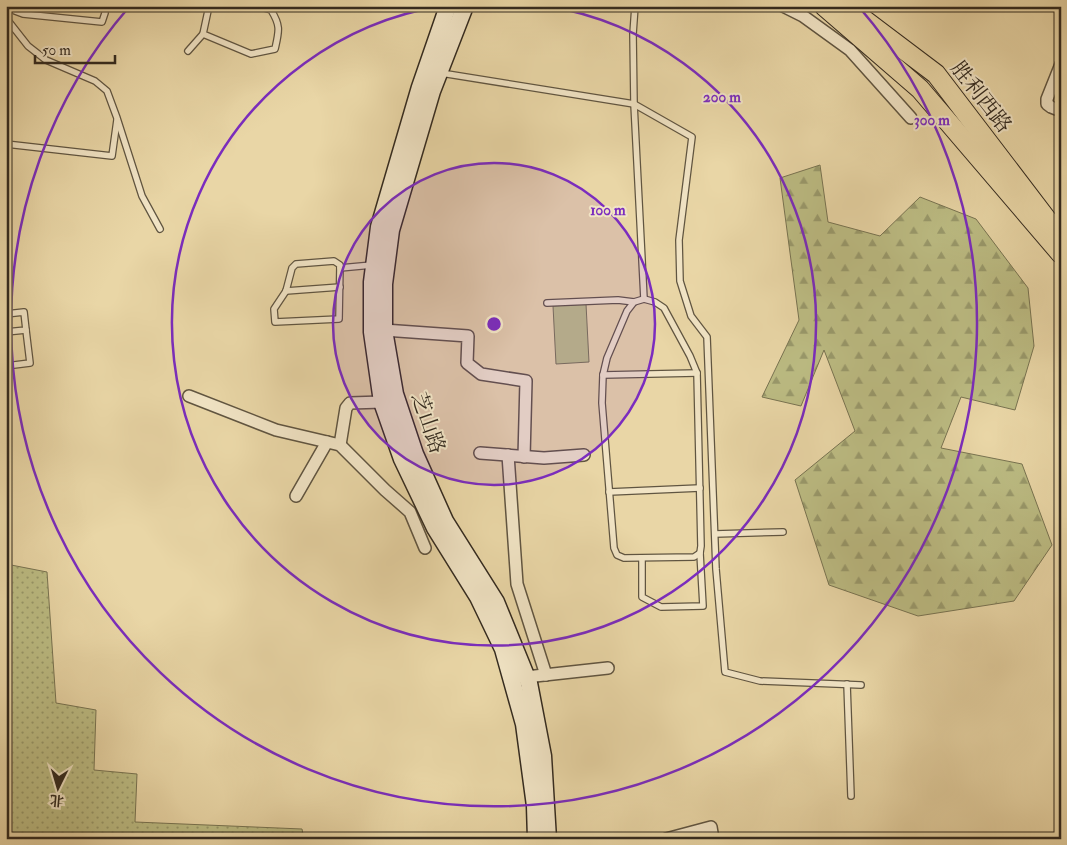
<svg xmlns="http://www.w3.org/2000/svg" width="1067" height="845" font-family="'IM FELL Double Pica','Noto Serif SC',serif">
	<style>
		.forest { fill: url(#forest-firs); stroke: #787351 }
		.park { fill: url(#park-dots); stroke: #787351 }
		.pitch { fill: #bcbc83; stroke: #787351 }
		.lines { fill: none; stroke-linecap: round; stroke-linejoin: round }
		.lane-casing { stroke: #605541; stroke-width: 8 }
		.street-casing { stroke: #605541; stroke-width: 14 }
		.secondary-casing { stroke: #332a1f; stroke-width: 19 }
		.primary-casing { stroke: #332a1f; stroke-width: 21 }
		.lane { stroke: #f1e4c5; stroke-width: 5.5 }
		.street { stroke: #f1e4c5; stroke-width: 11 }
		.secondary { stroke: #f1e4c5; stroke-width: 16 }
		.primary { stroke: #e9d6a6; stroke-width: 19 }
		.ring { fill: none; stroke: #7b2cbf; stroke-width: 2.5 }
		.labels { text-anchor: middle; dominant-baseline: central; stroke-width: 4; stroke-linejoin: round; paint-order: stroke }
		.street-label { font-size: 21px; fill: #332a1f; stroke: #f1e4c5 }
		.centre { fill: #7b2cbf; stroke: #f1e4c5; stroke-width: 2.5 }
		.ring-label { font-size: 15px; text-anchor: middle; font-weight: bold; fill: #7b2cbf; stroke: #f1e4c5; stroke-width: 4; stroke-linejoin: round; paint-order: stroke }
	</style>
	<defs>
		<pattern id="forest-firs" width="22" height="20" patternUnits="userSpaceOnUse" patternTransform="scale(1.25)"><rect width="22" height="20" fill="#bcbc83"/><path d="M5 1l3.5 6h-7zM16 11l3.5 6h-7z" fill="#99996b"/></pattern>
		<pattern id="park-dots" width="8" height="8" patternUnits="userSpaceOnUse" patternTransform="scale(1.25)"><rect width="8" height="8" fill="#bcbc83"/><path d="M2 2h.1M6 6h.1" fill="none" stroke="#99996b" stroke-width="1.8" stroke-linecap="round"/></pattern>
	</defs>
	<rect width="100%" height="100%" fill="#e9d6a6"/>
	<filter id="stains"><feTurbulence type="fractalNoise" baseFrequency=".004" numOctaves="4"/><feColorMatrix values="0 0 0 0 .2 0 0 0 0 .09 0 0 0 0 .02 0 0 0 .5 -.17"/></filter>
	<radialGradient id="worn" r=".72"><stop offset=".6" stop-color="#630" stop-opacity="0"/><stop offset="1" stop-color="#630" stop-opacity=".3"/></radialGradient>
	<polygon class="forest" points="820,165 828,222 880,236 920,197 976,219 1028,288 1034,346 1015,410 961,397 941,448 1022,464 1052,545 1014,601 918,616 829,585 795,480 855,431 824,350 801,406 762,397 799,320 780,178"/>
	<polygon class="park" points="6,564 47,572 56,703 96,710 94,770 137,774 135,822 302,829 304,839 6,839"/>
	<polygon class="pitch" points="586,304 589,362 556,364 553,306"/>
	<g class="lines">
		<g class="lane-casing">
			<g id="lane">
				<polyline points="11,6 15,11 23,14 102,22 105,13"/>
				<path d="M209 6 203 34 251 54 275 49C279 31 281 26 271 10L257 6"/>
				<polyline points="635,6 633,34 634,104 644,299"/>
				<polyline points="6,18 28,46 46,60 95,81 107,91 117,118 142,196 160,229"/>
				<polyline points="188,51 203,34"/>
				<polyline points="441,73 634,104 692,137 679,240 680,281 691,316 707,337 716,569 725,672 760,681 861,685"/>
				<polyline points="6,144 112,156 117,120"/>
				<polygon points="334,261 340,265 339,319 275,322 274,309 286,291 292,268 296,264"/>
				<polyline points="340,268 372,265"/>
				<polyline points="286,291 340,287"/>
				<polygon points="644,299 655,302 664,308 690,356 697,373 701,546 700,553 694,557 624,558 617,555 614,548 602,403 603,375 607,358 627,311 634,302"/>
				<polyline points="547,303 618,300 634,302"/>
				<polyline points="6,314 24,312 26,330 6,332"/>
				<polyline points="6,366 30,363 26,330"/>
				<polyline points="603,375 697,373"/>
				<polyline points="609,492 700,488"/>
				<polyline points="715,534 783,532"/>
				<polyline points="642,558 642,597 661,607 703,606 700,553"/>
				<polyline points="847,684 851,796"/>
			</g>
		</g>
		<g class="street-casing">
			<g id="street">
				<polyline points="783,6 803,16 850,50 911,118"/>
				<polyline points="1061,64 1047,99 1047,104 1051,107 1061,111"/>
				<polyline points="384,330 468,336 467,363 481,374 526,381 524,457"/>
				<polyline points="189,396 276,430 340,445 385,490 410,512 425,548"/>
				<polyline points="340,445 346,408 350,403 382,402"/>
				<polyline points="480,453 544,458 584,455"/>
				<polyline points="508,455 517,584 546,675"/>
				<polyline points="296,496 327,442"/>
				<polyline points="526,677 608,668"/>
				<polyline points="666,839 711,827 713,839"/>
			</g>
		</g>
		<g class="secondary-casing">
			<g id="secondary">
				<polyline points="448,6 420,87 379,227 372,282 372,332 382,402 402,459 435,528 478,597 503,649 524,724 535,806 536,839"/>
				<polyline points="465,6 432,91 391,230 384,284 384,330 395,394 415,454 445,521 496,602 529,683 543,756 548,839"/>
			</g>
		</g>
		<g class="primary-casing">
			<g id="primary">
				<polyline points="824,6 920,89 1061,254"/>
				<polyline points="846,6 936,74 1058,234"/>
			</g>
		</g>
		<use href="#lane" class="lane"/>
		<use href="#street" class="street"/>
		<use href="#secondary" class="secondary"/>
		<use href="#primary" class="primary"/>
	</g>
	<circle cx="494" cy="324" r="161" fill="#7b2cbf" fill-opacity=".12"/>
	<g class="ring">
		<circle cx="494" cy="324" r="161"/>
		<path d="M547 6A322 322 0 1 1 441 6"/>
		<path d="M859 7A483 483 0 1 1 129 7"/>
	</g>
	<g class="labels">
		<g class="street-label">
			<text transform="translate(981 97) rotate(52)">胜利西路</text>
			<text transform="translate(428 423) rotate(71)">芝山路</text>
		</g>
	</g>
	<circle cx="494" cy="324" r="8" class="centre"/>
	<g class="ring-label">
		<text x="722" y="102">200 m</text>
		<text x="932" y="125">300 m</text>
		<text x="608" y="215">100 m</text>
	</g>
	<rect width="1067" height="845" fill="none" stroke="#e9d6a6" stroke-width="25"/>
	<rect x="8" y="8" width="1052" height="830" fill="none" stroke="#332a1f" stroke-width="2.5"/>
	<rect x="12" y="12" width="1042" height="820" fill="none" stroke="#332a1f"/>
	<g transform="translate(58 788) rotate(185)" stroke="#f1e4c5" stroke-width="4" paint-order="stroke">
	<path d="M0-4L9 19L0 12L-9 19Z" fill="#332a1f"/>
	<text y="-8" font-size="14" font-weight="bold" text-anchor="middle" fill="#332a1f">北</text>
	</g>
	<path d="M35 55v8h80v-8" fill="none" stroke="#332a1f" stroke-width="2.5"/>
	<text x="42" y="55" font-size="15" fill="#332a1f" stroke="#f1e4c5" stroke-width="4" paint-order="stroke">50 m</text>
	<rect width="100%" height="100%" filter="url(#stains)"/>
	<rect width="100%" height="100%" fill="url(#worn)"/>
</svg>
